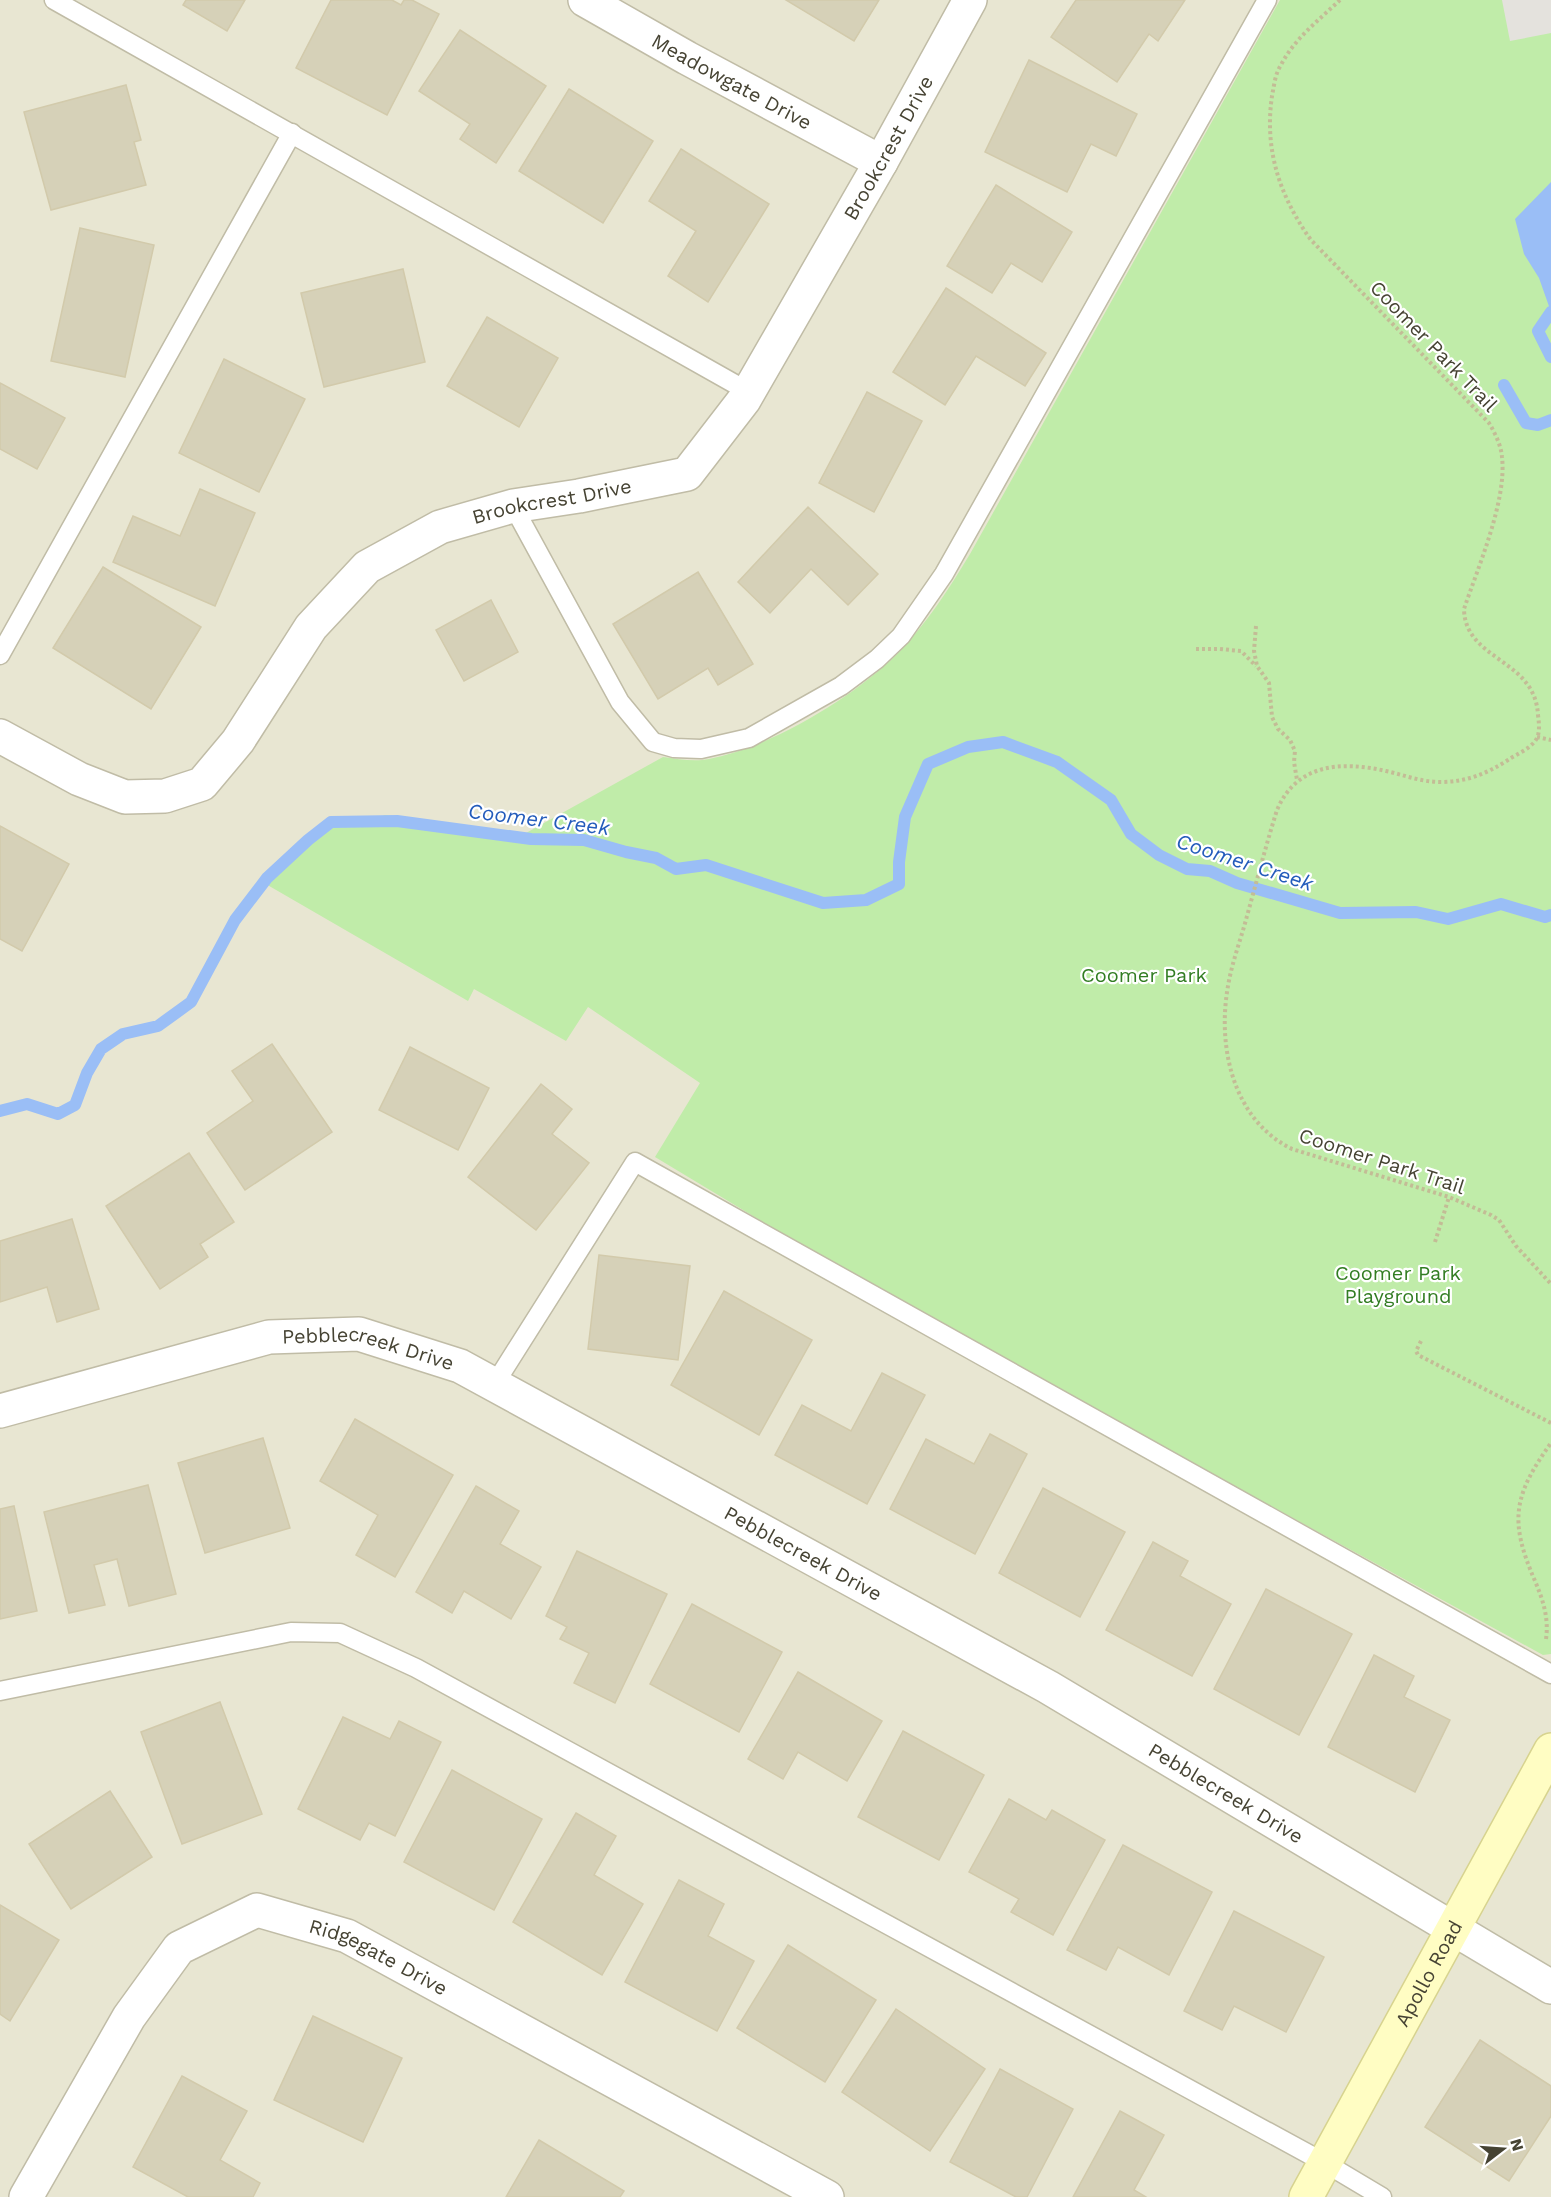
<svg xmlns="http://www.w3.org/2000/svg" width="1551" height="2197" font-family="'Work Sans',sans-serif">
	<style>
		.residential { fill: #e8e6d2 }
		.green { fill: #c0eca9 }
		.parking { fill: #e4e2dd }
		.water { fill: #9abef6 }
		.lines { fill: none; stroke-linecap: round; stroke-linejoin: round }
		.stream { stroke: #9abef6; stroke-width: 12 }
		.building { fill: #d6d1b8; stroke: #d2caab; stroke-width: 1.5 }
		.lane-casing { stroke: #c0bca6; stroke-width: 21 }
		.street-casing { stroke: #c0bca6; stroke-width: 36 }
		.secondary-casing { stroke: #d7d38f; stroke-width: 36 }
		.path { stroke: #c3bc96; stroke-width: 4; stroke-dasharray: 3 3; stroke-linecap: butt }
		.lane { stroke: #fff; stroke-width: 18 }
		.street { stroke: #fff; stroke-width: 33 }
		.secondary { stroke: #fffdc3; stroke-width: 33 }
		.labels { text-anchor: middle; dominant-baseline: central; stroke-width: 4.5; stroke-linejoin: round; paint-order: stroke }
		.street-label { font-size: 20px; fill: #464333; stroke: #fff }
		.park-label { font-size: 20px; fill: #327d22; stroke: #fff }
		.water-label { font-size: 21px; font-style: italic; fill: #245cbb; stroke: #fff }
	</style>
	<rect width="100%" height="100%" fill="#f4f2e4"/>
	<rect class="residential" x="0" y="0" width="1551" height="2197"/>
	<path class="green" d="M1280 0H1551V1654L1543 1655 812 1255 758 1219 655 1157 700 1083 588 1007 566 1041 474 989 468 1001 264 883 309 840 331 824H360L385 815 526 833 663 757C678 759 694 762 709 759 771 747 853 698 898 653 927 623 949 589 970 554Z"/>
	<polygon class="parking" points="1502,0 1551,0 1551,33 1510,41"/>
	<polygon class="water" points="1551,182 1551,312 1539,278 1524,254 1515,219"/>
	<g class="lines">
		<g class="stream">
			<polyline points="1551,312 1538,331 1551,357"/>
			<polyline points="1504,385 1526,423 1538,425 1551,420"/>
			<polyline points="0,1111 27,1104 58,1114 75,1105 87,1073 101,1049 123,1034 158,1026 191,1002 235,920 267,878 308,840 331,822 397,821 531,839 584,840 626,852 656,858 676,869 706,865 823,903 866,900 899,884 899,862 905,817 928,764 968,747 1003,742 1057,762 1111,800 1131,834 1159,855 1187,869 1210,871 1237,883 1340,913 1416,912 1448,919 1501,904 1545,917 1551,915"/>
		</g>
	</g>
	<g class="building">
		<polygon points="186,0 245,0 227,31 183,5"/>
		<polygon points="331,0 392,0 401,5 404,0 412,0 439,14 387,115 296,68"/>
		<polygon points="786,0 879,0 854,41"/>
		<polygon points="1076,0 1185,0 1158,41 1149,34 1117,82 1051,37"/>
		<polygon points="460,30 546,86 496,163 460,139 470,124 419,91"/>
		<polygon points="1029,60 1137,114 1116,156 1091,144 1067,192 985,152"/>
		<polygon points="126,85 141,140 134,142 146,185 51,210 24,112"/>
		<polygon points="569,89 653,141 603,223 519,171"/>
		<polygon points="681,149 769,204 708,302 668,276 696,231 649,201"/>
		<polygon points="996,185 1072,232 1042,282 1011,263 992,293 947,266"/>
		<polygon points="80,228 154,245 125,377 51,361"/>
		<polygon points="403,269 425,362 324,387 301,293"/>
		<polygon points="946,288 1046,353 1025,386 976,356 945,405 893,372"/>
		<polygon points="487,317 558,358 519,427 447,386"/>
		<polygon points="224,359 305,399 259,492 179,453"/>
		<polygon points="0,383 65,418 37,469 0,449"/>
		<polygon points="867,392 922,421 874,512 819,483"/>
		<polygon points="200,489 255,513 215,606 113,562 133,516 180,536"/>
		<polygon points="808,507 878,574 848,605 811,569 770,613 738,582"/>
		<polygon points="103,567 201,627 151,709 53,648"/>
		<polygon points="698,572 753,664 718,685 708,668 658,699 613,624"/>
		<polygon points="491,600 518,652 464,681 436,630"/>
		<polygon points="0,826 69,864 22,951 0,939"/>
		<polygon points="272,1044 332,1132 245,1190 207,1133 253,1101 232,1071"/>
		<polygon points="410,1047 489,1088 458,1150 379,1110"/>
		<polygon points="541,1084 572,1109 552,1134 589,1163 536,1230 468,1177"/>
		<polygon points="189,1153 234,1222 200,1244 208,1257 160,1289 106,1206"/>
		<polygon points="72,1219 99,1309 57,1322 47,1287 0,1302 0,1241"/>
		<polygon points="599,1255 690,1266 678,1360 588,1349"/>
		<polygon points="724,1291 812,1340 759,1435 671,1385"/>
		<polygon points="882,1373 925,1395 867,1504 775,1455 802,1405 851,1431"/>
		<polygon points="355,1419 453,1475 395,1577 356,1555 378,1515 320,1481"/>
		<polygon points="990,1434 1027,1454 975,1554 890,1509 926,1439 974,1464"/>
		<polygon points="263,1438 290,1528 205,1553 178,1463"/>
		<polygon points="148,1485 176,1594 129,1606 117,1559 94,1565 105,1605 69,1613 44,1512"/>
		<polygon points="476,1486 519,1511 500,1544 541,1567 511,1619 464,1591 452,1613 416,1592"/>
		<polygon points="1043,1488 1125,1532 1080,1617 999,1573"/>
		<polygon points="14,1506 37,1611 0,1619 0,1509"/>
		<polygon points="1153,1542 1188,1561 1180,1576 1231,1604 1192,1676 1106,1630"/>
		<polygon points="577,1551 667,1594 615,1703 574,1683 589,1653 560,1639 567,1627 546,1616"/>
		<polygon points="1266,1589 1352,1634 1299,1735 1214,1689"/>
		<polygon points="692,1604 782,1652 739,1732 650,1684"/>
		<polygon points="1374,1655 1414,1676 1404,1697 1450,1720 1415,1792 1328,1747"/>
		<polygon points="798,1672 882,1721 847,1781 798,1752 783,1779 748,1759"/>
		<polygon points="220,1702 262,1814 182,1844 141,1732"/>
		<polygon points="343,1717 390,1739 399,1721 441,1742 395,1836 369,1823 360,1840 298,1809"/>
		<polygon points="903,1731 984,1775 939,1860 858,1817"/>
		<polygon points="452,1770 542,1819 494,1910 404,1862"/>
		<polygon points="110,1791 152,1857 71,1909 29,1844"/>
		<polygon points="1009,1799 1046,1820 1052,1810 1105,1840 1053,1935 1011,1912 1019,1899 969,1872"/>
		<polygon points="576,1813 616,1836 594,1875 643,1904 602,1975 513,1922"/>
		<polygon points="1123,1845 1212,1892 1169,1975 1118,1947 1106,1970 1067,1950"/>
		<polygon points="679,1880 724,1904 708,1936 754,1961 717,2031 625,1982"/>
		<polygon points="0,1905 59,1940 10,2021 0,2014"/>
		<polygon points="1234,1911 1324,1957 1286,2032 1234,2006 1222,2030 1184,2011"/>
		<polygon points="788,1945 876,2000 825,2082 737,2028"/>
		<polygon points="896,2009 985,2069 930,2151 842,2092"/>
		<polygon points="313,2016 402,2058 363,2142 274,2100"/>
		<polygon points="1480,2040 1551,2086 1551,2116 1509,2181 1425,2127"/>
		<polygon points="1000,2069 1073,2109 1027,2197 1016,2197 950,2162"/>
		<polygon points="182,2076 247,2111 220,2160 260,2183 253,2197 188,2197 133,2167"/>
		<polygon points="1120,2111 1164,2135 1134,2190 1146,2197 1073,2197"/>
		<polygon points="539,2140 624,2191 620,2197 506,2197"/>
	</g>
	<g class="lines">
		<g class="lane-casing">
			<g id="lane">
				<polyline points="54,0 749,392"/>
				<polyline points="513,506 620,702 653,742 674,748 701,749 749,738 841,686 877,659 901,636 944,574 1267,0"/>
				<polyline points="0,655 292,133"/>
				<polyline points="494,1385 635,1162 1551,1674"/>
				<polyline points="0,1691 291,1632 340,1633 416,1668 1325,2163 1382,2197"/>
			</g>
		</g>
		<g class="street-casing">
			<g id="street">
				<path id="s1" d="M585 0 687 58 881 162"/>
				<path id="s2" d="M0 736 79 779 125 797 165 796 202 784 238 741 311 627 367 567 440 527 513 506 579 496 687 474 744 400 881 162 970 0"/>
				<path id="s3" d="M0 1411 269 1337 359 1334 460 1366 1048 1687 1551 1987"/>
				<path id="s4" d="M26 2197 129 2017 179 1948 257 1910 347 1936 827 2197"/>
			</g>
		</g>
		<g class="secondary-casing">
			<g id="secondary">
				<path id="s5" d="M1306 2197 1551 1750"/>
			</g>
		</g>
		<g class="path">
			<path d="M1340 0C1319 20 1294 39 1281 65 1275 74 1274 86 1272 96 1264 150 1280 197 1311 240L1489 423C1495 433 1501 445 1502 457 1507 501 1478 567 1464 609 1465 661 1535 658 1538 715 1539 723 1540 731 1537 738 1532 748 1517 754 1508 760 1486 774 1466 782 1440 782 1421 782 1404 775 1386 771 1342 761 1297 763 1277 810 1266 845 1257 880 1247 916 1241 939 1232 962 1228 986 1217 1047 1233 1120 1292 1149L1449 1197 1491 1215 1499 1220 1516 1246 1551 1284"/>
			<polyline points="1256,626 1254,651 1257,666 1269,683 1272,717 1278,729 1290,740 1295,751 1294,762 1297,780"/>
			<polyline points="1196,649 1220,649 1241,651 1256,666"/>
			<polyline points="1537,737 1551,740"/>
			<polyline points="1435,1242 1449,1197"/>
			<polyline points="1421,1341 1416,1351 1418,1355 1551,1423"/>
			<path d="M1546 1639C1549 1618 1543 1600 1535 1581 1509 1521 1513 1496 1551 1443"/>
		</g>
		<use href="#lane" class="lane"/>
		<use href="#street" class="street"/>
		<use href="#secondary" class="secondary"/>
	</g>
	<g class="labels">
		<g class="street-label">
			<text stroke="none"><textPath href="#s1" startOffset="168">Meadowgate Drive</textPath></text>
			<text stroke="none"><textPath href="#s2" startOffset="1212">Brookcrest Drive</textPath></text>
			<text transform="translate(1434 346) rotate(46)">Coomer Park Trail</text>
			<text stroke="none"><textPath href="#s2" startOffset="690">Brookcrest Drive</textPath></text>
			<text transform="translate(1382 1161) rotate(18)">Coomer Park Trail</text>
			<text stroke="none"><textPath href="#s3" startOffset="380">Pebblecreek Drive</textPath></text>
			<text stroke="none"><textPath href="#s3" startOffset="866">Pebblecreek Drive</textPath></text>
			<text stroke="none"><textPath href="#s3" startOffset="1352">Pebblecreek Drive</textPath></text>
			<text stroke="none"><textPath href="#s4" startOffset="510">Ridgegate Drive</textPath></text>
			<text stroke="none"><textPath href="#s5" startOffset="255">Apollo Road</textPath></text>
		</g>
		<g class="park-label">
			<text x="1144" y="975">Coomer Park</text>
			<text x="1398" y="1273">Coomer Park<tspan x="1398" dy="23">Playground</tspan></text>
		</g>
		<g class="water-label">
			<text transform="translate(539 819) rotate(7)">Coomer Creek</text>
			<text transform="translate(1245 862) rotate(18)">Coomer Creek</text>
		</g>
	</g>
	<g transform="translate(1503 2149) rotate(73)" stroke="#ffffff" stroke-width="4.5" paint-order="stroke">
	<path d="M0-4.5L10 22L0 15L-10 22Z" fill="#464333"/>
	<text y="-9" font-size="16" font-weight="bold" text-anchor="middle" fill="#464333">N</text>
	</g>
</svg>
